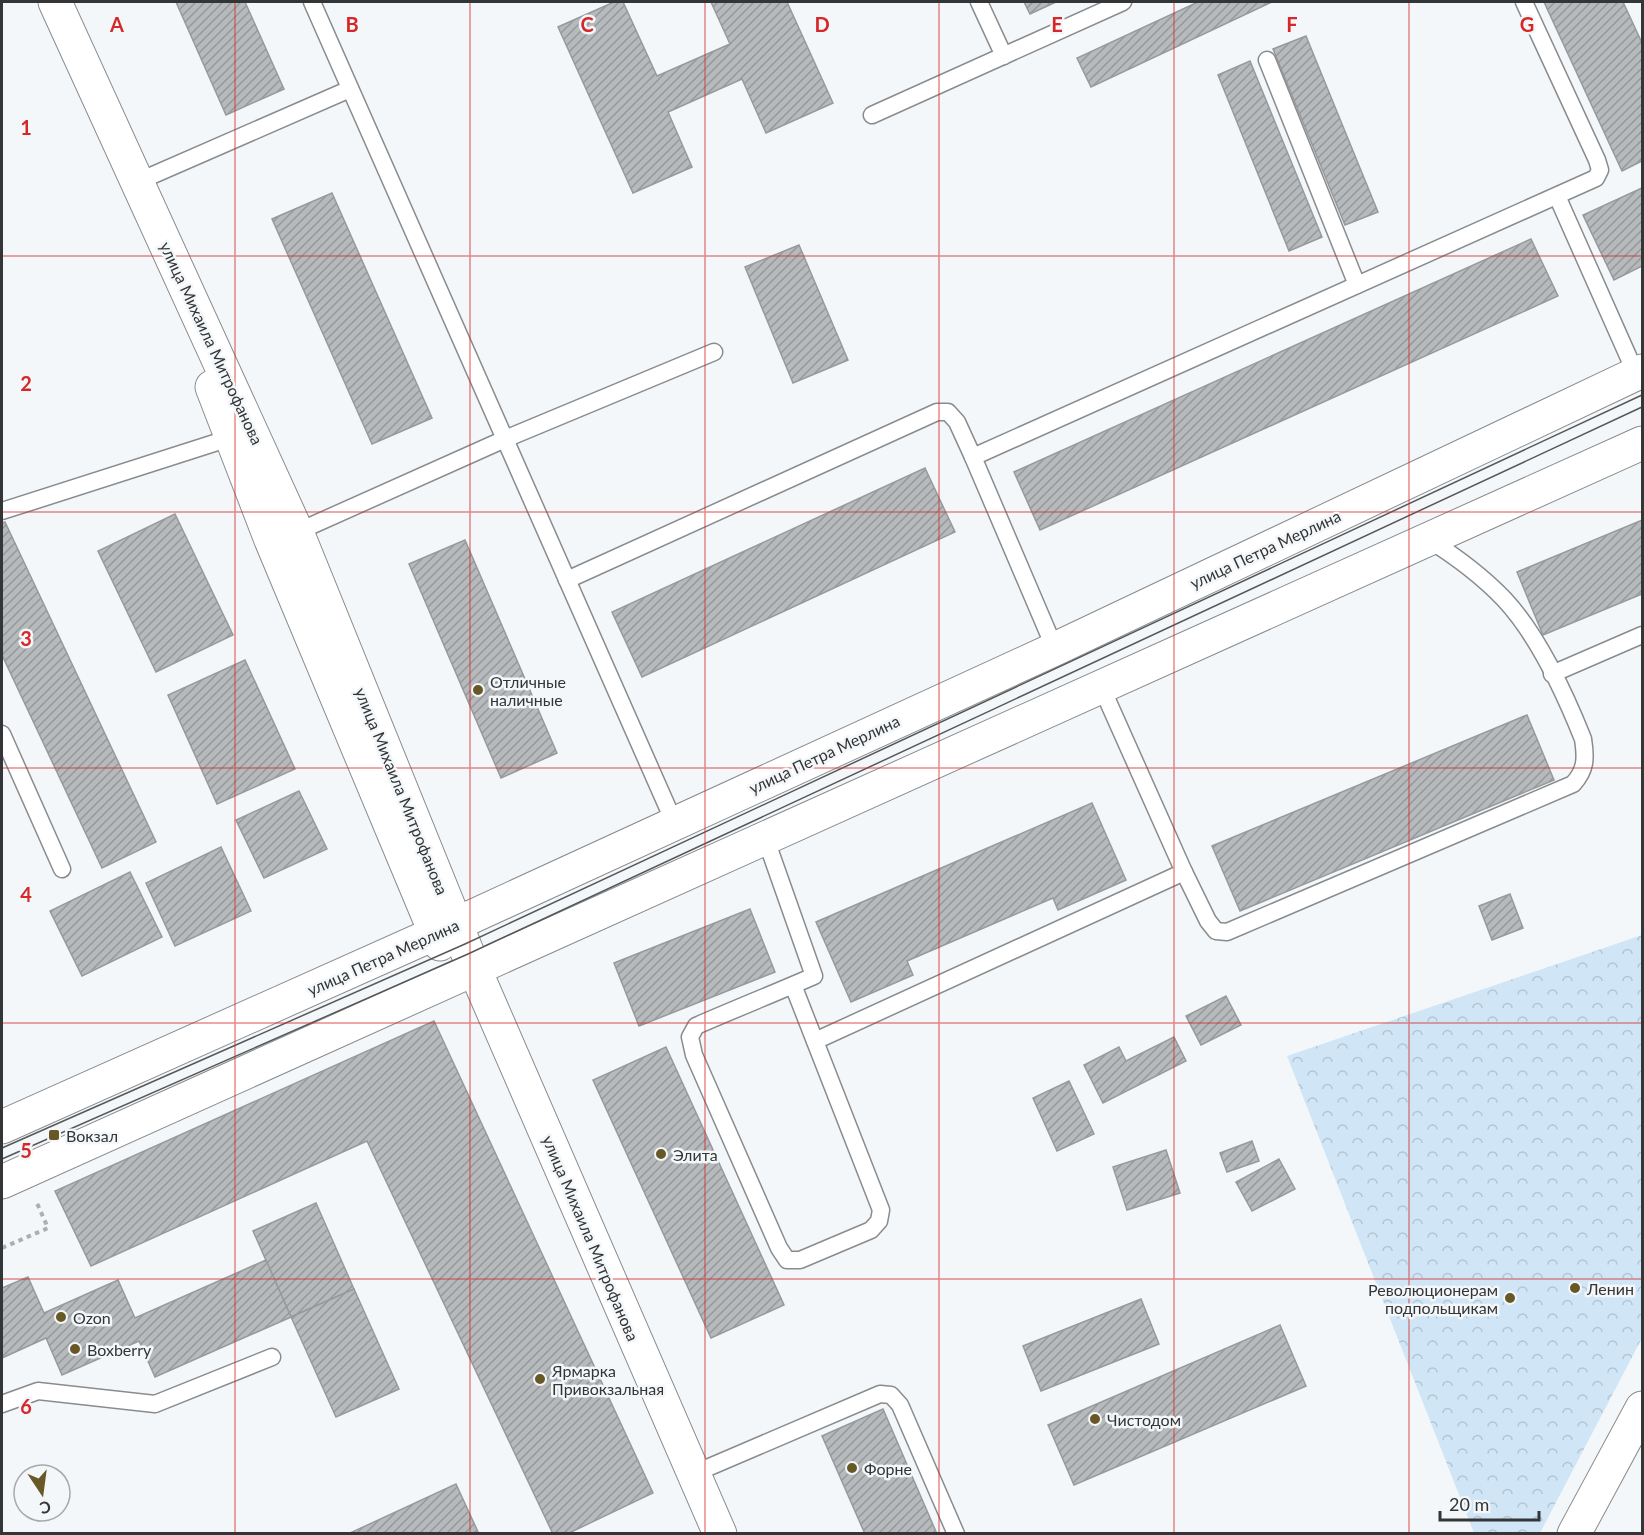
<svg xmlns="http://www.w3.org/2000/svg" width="1644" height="1535" font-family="Lato,sans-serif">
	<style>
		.park { fill: url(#park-crowns) }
		.building { fill: url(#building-hatch); stroke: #979a9c; stroke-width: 1.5 }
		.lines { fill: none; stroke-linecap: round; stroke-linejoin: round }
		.service-casing { stroke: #898c8e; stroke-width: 19 }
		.secondary-casing { stroke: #898c8e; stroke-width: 35 }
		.path { stroke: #acafb1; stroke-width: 4; stroke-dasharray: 4.5 4.5; stroke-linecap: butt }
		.service { stroke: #fff; stroke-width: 16 }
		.secondary { stroke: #fff; stroke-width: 33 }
		.tram { stroke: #565758; stroke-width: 1.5 }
		.grid { fill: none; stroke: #d62828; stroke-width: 1.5; stroke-opacity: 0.55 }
		.poi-dot { fill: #685826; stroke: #f3f7f9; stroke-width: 2 }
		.labels { text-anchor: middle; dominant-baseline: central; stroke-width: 5; stroke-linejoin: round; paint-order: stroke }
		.street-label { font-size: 16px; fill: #343536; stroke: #f3f7f9 }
		.poi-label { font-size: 16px; fill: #343536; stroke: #f3f7f9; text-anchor: start }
		.grid-label { font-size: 20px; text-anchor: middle; font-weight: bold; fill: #d62828; stroke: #f3f7f9; stroke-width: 5; stroke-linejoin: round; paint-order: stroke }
	</style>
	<defs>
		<pattern id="park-crowns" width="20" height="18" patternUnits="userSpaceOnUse" patternTransform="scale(1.5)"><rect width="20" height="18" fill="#d0e5f5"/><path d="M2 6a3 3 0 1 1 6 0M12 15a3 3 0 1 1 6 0" fill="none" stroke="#b3c5d3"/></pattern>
		<pattern id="building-hatch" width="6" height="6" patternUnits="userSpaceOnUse" patternTransform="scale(1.5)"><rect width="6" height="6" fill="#b7babc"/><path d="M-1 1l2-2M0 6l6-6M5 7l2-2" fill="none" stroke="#96989a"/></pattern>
	</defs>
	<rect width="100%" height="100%" fill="#f3f7f9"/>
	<polygon class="park" points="1642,935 1642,1338 1540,1533 1474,1533 1287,1056"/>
	<g class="building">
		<polygon points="176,2 245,2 284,89 226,115"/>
		<polygon points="614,2 623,2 657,76 730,44 711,2 787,2 833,103 766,133 742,79 668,112 692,167 633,193 558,27"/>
		<polygon points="1024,2 1056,2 1030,14"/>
		<polygon points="1198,2 1272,2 1091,87 1077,58"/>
		<polygon points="1544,2 1623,2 1642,43 1642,161 1622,171"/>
		<polygon points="1306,36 1378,212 1345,225 1273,49"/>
		<polygon points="1250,61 1322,237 1289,251 1218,75"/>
		<polygon points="1642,188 1642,266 1614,280 1583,215"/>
		<polygon points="332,193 432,418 372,444 272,219"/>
		<polygon points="1531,239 1558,296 1040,530 1014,472"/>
		<polygon points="799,245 848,360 793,383 745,267"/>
		<polygon points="925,468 955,532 642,677 612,612"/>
		<polygon points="175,514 233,635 156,672 98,551"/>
		<polygon points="1642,520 1642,594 1543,635 1517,572"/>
		<polygon points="5,522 156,842 102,868 2,655 2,523"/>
		<polygon points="465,540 557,753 501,778 409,564"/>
		<polygon points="245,660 295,769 217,804 168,695"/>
		<polygon points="1527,715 1554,780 1240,911 1212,846"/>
		<polygon points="299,791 327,849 264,878 236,820"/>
		<polygon points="1092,803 1126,880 1058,910 1053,898 907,961 913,975 851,1002 816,922"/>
		<polygon points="221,847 251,911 175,946 146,883"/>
		<polygon points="130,872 162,937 82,976 50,911"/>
		<polygon points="1510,894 1523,928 1492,940 1479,906"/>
		<polygon points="750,909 775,972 639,1026 614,963"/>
		<polygon points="1226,996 1241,1025 1201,1045 1186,1016"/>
		<polygon points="434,1021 653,1493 567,1534 553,1534 367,1141 91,1266 55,1191"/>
		<polygon points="1174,1037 1186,1061 1103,1103 1084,1065 1119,1047 1126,1061"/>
		<polygon points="666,1047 784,1305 711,1338 593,1080"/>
		<polygon points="1069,1081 1094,1134 1057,1151 1033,1098"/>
		<polygon points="1252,1141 1259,1161 1227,1172 1220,1153"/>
		<polygon points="1166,1150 1180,1193 1127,1210 1113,1167"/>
		<polygon points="1279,1159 1295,1189 1252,1211 1236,1182"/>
		<polygon points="316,1203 354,1289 291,1317 253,1231"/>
		<polygon points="266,1260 291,1317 155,1377 139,1341 62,1375 46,1338 2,1358 2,1288 28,1277 44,1313 118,1280 135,1318"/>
		<polygon points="354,1289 399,1389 336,1417 291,1317"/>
		<polygon points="1141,1299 1159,1344 1041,1391 1023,1346"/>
		<polygon points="1280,1325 1306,1386 1074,1485 1048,1425"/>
		<polygon points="883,1409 937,1534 865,1534 822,1436"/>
		<polygon points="456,1484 479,1534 348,1534"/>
	</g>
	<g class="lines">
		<g class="service-casing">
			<g id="service">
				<polyline points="312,2 674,822"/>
				<polyline points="979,2 1004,56"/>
				<polyline points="1267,60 1357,285"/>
				<polyline points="872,115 1123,2"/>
				<polyline points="137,182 350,89"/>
				<polyline points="1557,196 1636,374"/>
				<polyline points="2,511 230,438"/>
				<polyline points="297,532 505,439 714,352"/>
				<polyline points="567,580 937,412 948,412 957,422 973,457"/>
				<polyline points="1055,649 973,457 1596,178 1600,170 1597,160 1524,2"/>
				<polyline points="1552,674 1642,635"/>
				<polyline points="2,734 62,869"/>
				<path d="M765 837 814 976C775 993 735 1009 696 1026L690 1037 694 1055 779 1248 787 1260H800L871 1230 879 1221 881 1210 793 985"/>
				<path d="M1184 872 1208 921 1216 931 1227 932 1573 784C1586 770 1586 758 1583 739 1565 694 1537 634 1504 599 1482 576 1455 556 1428 539"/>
				<polyline points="815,1041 1184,872 1101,686"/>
				<polyline points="2,1404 38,1391 155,1404 272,1357"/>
				<polyline points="693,1474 880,1394 891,1395 900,1405 956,1534"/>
			</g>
		</g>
		<g class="secondary-casing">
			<g id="secondary">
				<polyline points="55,2 297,532 468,954 720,1534"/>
				<polyline points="212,387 271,540 440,944"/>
				<polyline points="2,1127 456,924 1055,649 1642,371"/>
				<polyline points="2,1182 1642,443"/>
				<polyline points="1574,1534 1642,1408"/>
			</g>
		</g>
		<polyline class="path" points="2,1248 48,1228 36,1201"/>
		<use href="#service" class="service"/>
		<use href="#secondary" class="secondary"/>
		<g class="tram">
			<polyline points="2,1148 465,944 1642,395"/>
			<polyline points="2,1159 468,954 1642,407"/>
		</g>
	</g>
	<path class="grid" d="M235 2V1534M470 2V1534M705 2V1534M939 2V1534M1174 2V1534M1409 2V1534M2 256H1642M2 512H1642M2 768H1642M2 1023H1642M2 1279H1642"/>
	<g class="poi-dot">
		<circle cx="478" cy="690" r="6"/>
		<rect x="48" y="1129" width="12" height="12" rx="3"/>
		<circle cx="661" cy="1154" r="6"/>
		<circle cx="1575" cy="1288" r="6"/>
		<circle cx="1510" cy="1298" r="6"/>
		<circle cx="61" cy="1317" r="6"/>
		<circle cx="75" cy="1349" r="6"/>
		<circle cx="540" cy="1379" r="6"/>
		<circle cx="1095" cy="1419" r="6"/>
		<circle cx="852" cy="1468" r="6"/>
	</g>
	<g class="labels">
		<g class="street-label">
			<text transform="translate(212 343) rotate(65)">улица Михаила Митрофанова</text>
			<text transform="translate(1265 549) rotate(-25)">улица Петра Мерлина</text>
			<text transform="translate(824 754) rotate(-25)">улица Петра Мерлина</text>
			<text transform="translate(402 791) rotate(68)">улица Михаила Митрофанова</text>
			<text transform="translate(383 957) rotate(-24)">улица Петра Мерлина</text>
			<text transform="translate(591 1238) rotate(67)">улица Михаила Митрофанова</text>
		</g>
		<g class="poi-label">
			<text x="490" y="681">Отличные<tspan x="490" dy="18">наличные</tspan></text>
			<text x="66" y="1135">Вокзал</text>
			<text x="673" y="1154">Элита</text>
			<text x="1587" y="1288">Ленин</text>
			<text x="1498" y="1289" text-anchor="end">Революционерам<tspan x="1498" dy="18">подпольщикам</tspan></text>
			<text x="73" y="1317">Ozon</text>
			<text x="87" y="1349">Boxberry</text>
			<text x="552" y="1370">Ярмарка<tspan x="552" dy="18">Привокзальная</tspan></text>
			<text x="1107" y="1419">Чистодом</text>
			<text x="864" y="1468">Форне</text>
		</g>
	</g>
	<g class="grid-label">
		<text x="117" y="32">A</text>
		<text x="352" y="32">B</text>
		<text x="587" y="32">C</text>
		<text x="822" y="32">D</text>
		<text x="1057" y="32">E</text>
		<text x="1292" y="32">F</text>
		<text x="1527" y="32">G</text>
		<text x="26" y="135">1</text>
		<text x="26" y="391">2</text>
		<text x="26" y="646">3</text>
		<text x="26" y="902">4</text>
		<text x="26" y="1158">5</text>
		<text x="26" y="1414">6</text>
	</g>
	<rect width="1644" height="1535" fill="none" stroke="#343536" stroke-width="6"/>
	<g transform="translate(42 1493) rotate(167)"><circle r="28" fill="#f3f7f9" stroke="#a7a9ab" stroke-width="1.5"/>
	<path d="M0-4.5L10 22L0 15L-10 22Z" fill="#685826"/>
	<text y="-9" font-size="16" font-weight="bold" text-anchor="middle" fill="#343536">С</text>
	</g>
	<path d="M1440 1511v9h99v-9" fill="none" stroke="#343536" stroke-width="3"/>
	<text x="1449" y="1511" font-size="18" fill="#343536" stroke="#f3f7f9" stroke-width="4.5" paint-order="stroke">20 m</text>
</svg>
